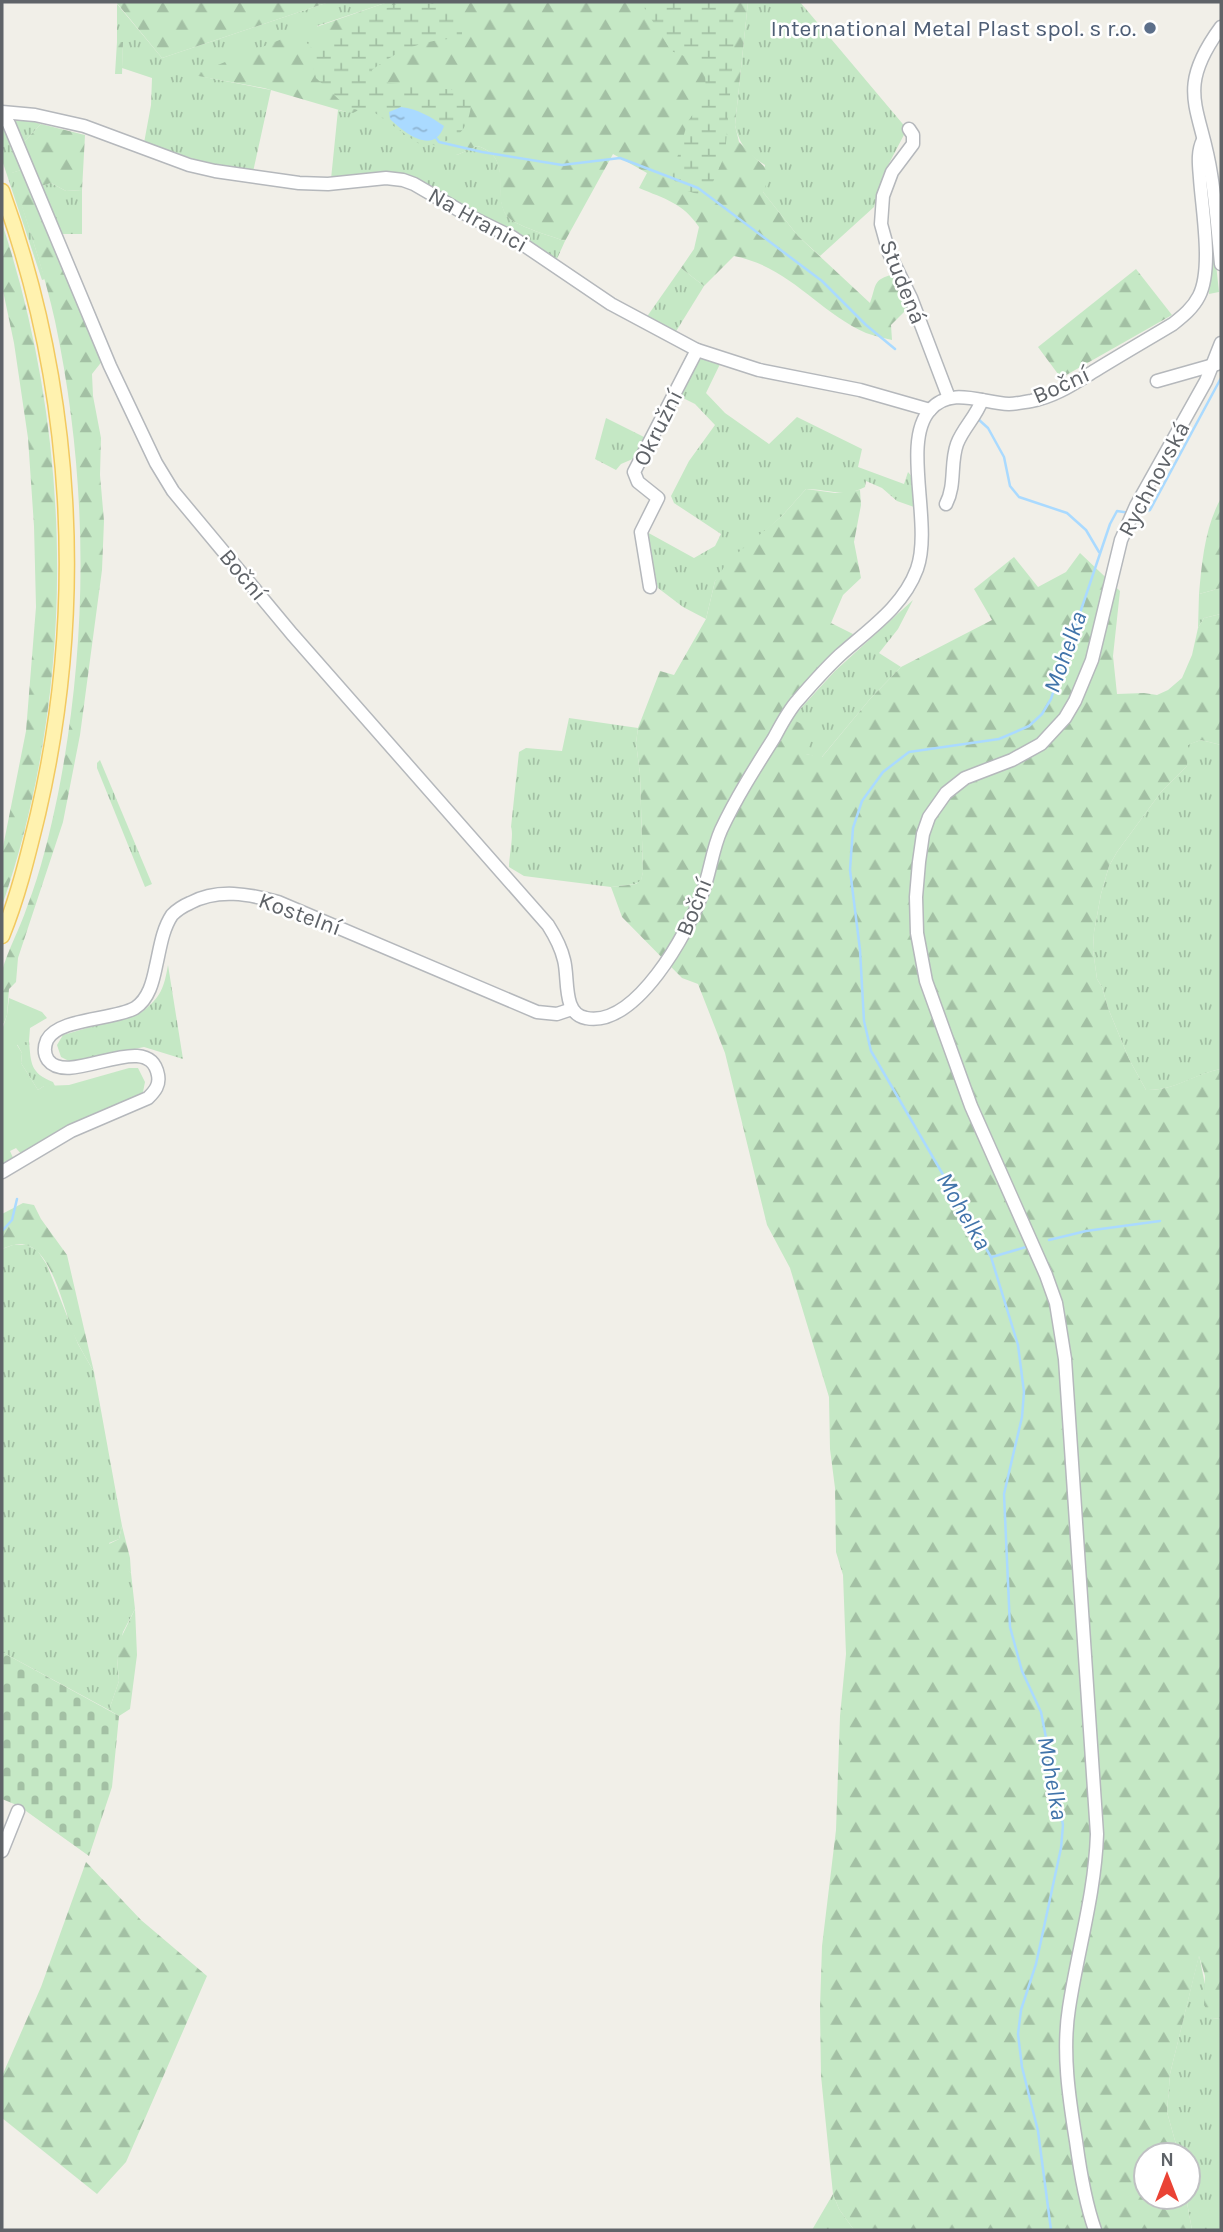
<svg xmlns="http://www.w3.org/2000/svg" width="1223" height="2232" font-family="Karla,sans-serif">
	<style>
		.grass { fill: url(#grass-tufts) }
		.forest { fill: url(#forest-firs) }
		.wetland { fill: url(#wetland-marsh) }
		.cemetery { fill: url(#cemetery-stones) }
		.green { fill: #c5e8c5 }
		.water { fill: url(#water-ripples) }
		.lines { fill: none; stroke-linecap: round; stroke-linejoin: round }
		.stream { stroke: #aadaff; stroke-width: 2.5 }
		.minor-casing { stroke: #b5b8bc; stroke-width: 15 }
		.major-casing { stroke: #f2c960; stroke-width: 17 }
		.minor { stroke: #fff; stroke-width: 12 }
		.major { stroke: #fff2af; stroke-width: 14 }
		.service-dot { fill: #5c6f8a; stroke: #fff; stroke-width: 2.5 }
		.labels { text-anchor: middle; dominant-baseline: central; stroke-width: 5; stroke-linejoin: round; paint-order: stroke }
		.service-label { font-size: 23px; fill: #4e5e75; stroke: #fff; text-anchor: end }
		.street-label { font-size: 23px; fill: #5f6368; stroke: #fff }
		.water-label { font-size: 24px; font-style: italic; fill: #4174aa; stroke: #fff }
	</style>
	<defs>
		<pattern id="grass-tufts" width="24" height="20" patternUnits="userSpaceOnUse" patternTransform="scale(1.75)"><rect width="24" height="20" fill="#c5e8c5"/><path d="M3 7l-1-3M5 7V3M7 7l1-3M15 17l-1-3M17 17v-4M19 17l1-3" fill="none" stroke="#a3c0a4"/></pattern>
		<pattern id="forest-firs" width="22" height="20" patternUnits="userSpaceOnUse" patternTransform="scale(1.75)"><rect width="22" height="20" fill="#c5e8c5"/><path d="M5 1l3.5 6h-7zM16 11l3.5 6h-7z" fill="#a3c0a4"/></pattern>
		<pattern id="wetland-marsh" width="20" height="14" patternUnits="userSpaceOnUse" patternTransform="scale(1.75)"><rect width="20" height="14" fill="#c5e8c5"/><path d="M1 5h8M5 5V1M11 12h8M15 12V8" fill="none" stroke="#a3c0a4"/></pattern>
		<pattern id="cemetery-stones" width="16" height="16" patternUnits="userSpaceOnUse" patternTransform="scale(1.75)"><rect width="16" height="16" fill="#c5e8c5"/><path d="M2 7V4a2 2 0 0 1 4 0v3zM10 15v-3a2 2 0 0 1 4 0v3z" fill="#a3c0a4"/></pattern>
		<pattern id="water-ripples" width="26" height="14" patternUnits="userSpaceOnUse" patternTransform="scale(1.75)"><rect width="26" height="14" fill="#aadaff"/><path d="M2 4q2-2 4 0t4 0M15 11q2-2 4 0t4 0" fill="none" stroke="#8eb4d2"/></pattern>
	</defs>
	<rect width="100%" height="100%" fill="#f1efe8"/>
	<g class="grass">
		<path d="M329 2H388L317 26 457 155 477 146C517 157 489 200 510 219 518 226 553 237 565 241L556 261 426 186 331 179 338 110 346 112 368 106 194 75 271 90 253 172 216 166 144 143 151 105 152 78 122 68 123 42H117V4L162 58Z"/>
		<path d="M748 2H800L907 129 883 175 874 207 820 256 798 236 763 192 765 165C747 153 740 146 735 125Z"/>
		<polygon points="18,117 41,124 23,143 15,122 16,118"/>
		<polygon points="2,124 6,129 21,170 12,173 45,279 42,280 2,160"/>
		<polygon points="1203,170 1206,170 1219,292 1209,294 1211,262"/>
		<polygon points="51,183 66,191 82,190 82,234 62,234 41,186"/>
		<polygon points="681,268 704,286 675,333 646,318"/>
		<path d="M704 357 721 362 706 393 725 413 769 444 797 417 862 449 858 467 904 484 908 472 914 479V507L897 501 882 488 866 481 865 487C846 498 826 489 806 489L782 516 748 546 715 581 706 619 683 607 658 588 645 531 694 558 715 546 721 534 674 503 671 496 689 461 715 425 695 404 679 396 693 365Z"/>
		<polygon points="606,418 646,438 635,458 621,464 616,470 595,459"/>
		<polygon points="1221,588 1221,614 1204,618 1198,628 1199,594"/>
		<polygon points="913,600 898,629 879,653 901,667 870,699 821,758 806,754 791,719 835,671"/>
		<path d="M569 718 638 728 636 743 640 774 643 872 641 881 635 884 611 887 524 876 509 867C509 857 514 834 511 827L519 752 526 748 562 751Z"/>
		<path d="M1201 740 1221 745V1069C1195 1074 1174 1091 1146 1090L1129 1059 1108 1008 1102 987 1097 979 1093 950 1094 932 1101 894 1109 866 1117 852 1161 792 1187 766V745Z"/>
		<polygon points="100,760 152,884 145,887 97,768 97,763"/>
		<path d="M168 965 183 1059 144 1047 83 1060 69 1061 61 1057 57 1045 63 1035 142 1012C161 997 164 988 168 965Z"/>
		<path d="M29 1041C31 1063 30 1073 53 1082L55 1086H44L38 1090 21 1063 22 1053 17 1044Z"/>
		<polygon points="13,1245 27,1245 37,1250 47,1265 78,1344 94,1372 122,1526 119,1539 109,1543 131,1573 135,1609 123,1632 117,1658 119,1681 109,1710 2,1652 2,1249"/>
		<polygon points="1199,1955 1212,2019 1221,2018 1221,2230 1192,2230 1186,2197 1188,2197 1188,2155 1179,2155 1167,2112 1170,2074"/>
		<polygon points="833,2194 839,2209 854,2230 812,2230"/>
	</g>
	<g class="forest">
		<polygon points="116,2 329,2 162,58"/>
		<path d="M388 2H748L735 125 739 142 771 173 763 192 798 236 870 303C877 284 872 280 894 274L908 308 891 325 892 340C884 338 874 336 866 333 817 311 790 267 734 256L704 286 681 268 694 249 699 227C683 203 665 199 639 188L647 173 613 154 565 241C553 237 518 226 510 219 488 200 517 157 477 146L457 155 446 152 417 135 390 102 316 27Z"/>
		<polygon points="297,33 368,105 353,113 346,112 264,88 193,75"/>
		<polygon points="117,42 123,42 122,74 115,74"/>
		<polygon points="41,124 85,135 82,190 66,191 51,183 41,186 23,143"/>
		<path d="M21 170 103 360 92 374 93 396 101 438 100 475 104 521 102 570 80 735 63 822 18 958 16 982 9 989 7 1015 4 1023 2 1024C2 1008 0 987 2 971 8 950 20 928 27 907 41 871 50 832 58 794 89 637 88 477 55 321 44 271 27 222 11 173Z"/>
		<path d="M2 223C74 442 77 687 2 906V852L26 731 36 607 34 526 28 438 14 343 2 286Z"/>
		<polygon points="1136,269 1172,315 1061,378 1038,347"/>
		<path d="M806 489 835 493 860 490 861 505 854 542 861 578 843 595 831 623 853 634 813 677 784 715 813 730 806 754 822 757 870 699 901 667 992 620 974 589 1014 557 1038 587 1066 572 1080 553 1120 591 1113 656 1117 694 1144 693 1157 695 1168 690 1182 678 1192 655 1198 628 1204 618 1221 614V745L1201 740 1188 745 1187 766 1161 792 1117 852 1109 866 1101 894 1094 932 1093 950 1097 979 1102 987 1108 1008 1129 1059 1146 1090C1174 1091 1194 1074 1221 1069V2018L1212 2019 1204 2005 1205 1976 1199 1956 1170 2074 1167 2112 1179 2155H1146V2197H1186L1192 2230H854L839 2209 833 2194 821 2076 820 2008 822 1946 836 1830 840 1716 846 1654 843 1575 836 1552 835 1488 830 1449 829 1397 790 1268 767 1225 725 1053 698 984 682 978 622 917 611 887 636 884 641 880 643 872 640 774 636 743 638 728 660 671 674 675 706 619 715 581 728 561 782 516Z"/>
		<path d="M1221 498V588L1199 594C1202 561 1205 527 1221 498Z"/>
		<path d="M23 1203 34 1205 41 1219 67 1255 94 1372C87 1359 79 1347 73 1333 65 1311 52 1254 29 1246 19 1242 10 1246 2 1249V1214Z"/>
		<polygon points="122,1526 130,1558 131,1573 121,1562 105,1554 105,1546 119,1539"/>
		<polygon points="135,1609 137,1655 130,1709 119,1716 109,1710 119,1681 117,1658 119,1642"/>
		<polygon points="86,1862 141,1920 207,1976 126,2162 97,2194 2,2118 2,2076 41,1987"/>
	</g>
	<g class="wetland">
		<polygon points="645,2 729,2 732,6 736,22 725,155 708,193 697,194 678,188 672,175 688,121 706,96 705,71 698,61 671,51 642,4"/>
		<path d="M445 3 462 24V38C423 40 403 47 372 70L373 81 472 92C472 109 468 134 449 140 441 143 431 144 422 146L375 113 348 108 316 78 312 62 315 48 392 5Z"/>
	</g>
	<polygon class="cemetery" points="2,1652 119,1716 112,1787 89,1856 19,1806 2,1799"/>
	<polygon class="green" points="9,998 42,1012 47,1018 30,1028 29,1041 17,1045 22,1053 21,1063 38,1090 44,1086 69,1085 129,1068 138,1068 145,1082 143,1092 140,1094 70,1125 22,1155 16,1148 10,1151 14,1160 2,1168 2,1030 7,1015"/>
	<path class="water" d="M401 107C418 109 431 117 444 126 434 156 404 133 390 119L389 112Z"/>
	<g class="lines">
		<g class="stream">
			<polyline points="436,138 439,142 482,152 562,165 620,158 698,188 822,281 866,325 895,349"/>
			<polyline points="978,419 988,428 1004,457 1010,486 1019,497 1067,513 1086,530 1099,552"/>
			<polyline points="1137,514 1150,510 1221,378"/>
			<polyline points="2,1231 12,1220 17,1199"/>
			<polyline points="1049,1240 1086,1231 1160,1221"/>
			<polyline points="992,1257 1026,1247"/>
			<polyline points="1051,2230 1038,2131 1022,2067 1018,2034 1021,2010 1036,1964 1061,1848 1063,1825 1041,1712 1022,1671 1010,1627 1004,1494 1022,1417 1024,1392 1018,1345 991,1257 871,1051 864,1021 860,950 850,870 853,828 862,801 883,772 909,752 999,739 1029,726 1042,714 1051,699 1110,524 1117,511 1130,513"/>
		</g>
		<g class="minor-casing">
			<g id="minor">
				<path d="M1221 27C1174 91 1201 107 1211 174 1216 204 1218 234 1221 264"/>
				<polyline points="2,112 35,115 84,126 189,165 215,171 299,183 328,184 386,178 403,180 414,184 469,216 512,237 611,304 697,350 759,370 860,390 930,410"/>
				<path d="M2 113 9 124 110 366 156 463 173 491 292 634 548 925C555 936 561 947 564 960 569 978 562 1014 586 1018 636 1028 688 932 702 894 710 874 712 850 721 830 736 798 755 768 774 738 781 725 788 711 798 700 811 685 825 669 840 655 869 629 903 607 917 569 933 524 901 442 930 410 951 386 982 403 1009 404 1016 404 1024 402 1031 401 1055 397 1076 382 1096 370 1122 354 1148 339 1173 324 1183 316 1193 308 1199 296 1213 269 1202 209 1200 178 1199 165 1197 152 1203 140"/>
				<polyline points="909,129 913,135 913,144 892,172 883,196 881,224 889,253 911,298 949,398"/>
				<polyline points="1157,381 1217,364"/>
				<path d="M946 504C956 485 950 463 957 444 963 428 976 417 982 400"/>
				<polyline points="650,587 641,532 658,498 638,482 634,472 697,350"/>
				<path d="M2 1172 71 1131 148 1098C155 1091 160 1085 158 1075 149 1027 69 1088 48 1060 44 1054 44 1047 47 1040 58 1018 114 1020 135 1008 149 999 153 981 156 966 160 949 162 930 172 915 177 910 183 906 190 903 218 888 249 894 278 902L537 1012 557 1014 572 1009"/>
				<polyline points="2,1851 18,1811"/>
				<path d="M1095 2230C1085 2202 1080 2171 1076 2141 1069 2098 1062 2052 1069 2008 1078 1949 1095 1894 1097 1834L1065 1359 1056 1303 1046 1275 971 1106 926 981 917 933 916 897 919 862 923 834 929 817 946 793 965 778 1012 760 1041 744 1065 718 1075 701 1092 660 1121 540 1136 506 1206 381 1221 343"/>
			</g>
		</g>
		<g class="major-casing">
			<path id="major" d="M2 191C74 390 86 608 38 814 28 855 18 897 2 936"/>
		</g>
		<use href="#minor" class="minor"/>
		<use href="#major" class="major"/>
	</g>
	<circle class="service-dot" cx="1150" cy="28" r="7"/>
	<g class="labels">
		<g class="service-label">
			<text x="1136" y="28">International Metal Plast spol. s r.o.</text>
		</g>
		<g class="street-label">
			<text transform="translate(478 220) rotate(29)">Na Hranici</text>
			<text transform="translate(903 282) rotate(68)">Studená</text>
			<text transform="translate(1061 385) rotate(-24)">Boční</text>
			<text transform="translate(658 428) rotate(-63)">Okružní</text>
			<text transform="translate(1154 479) rotate(-62)">Rychnovská</text>
			<text transform="translate(243 575) rotate(50)">Boční</text>
			<text transform="translate(694 907) rotate(-68)">Boční</text>
			<text transform="translate(300 914) rotate(20)">Kostelní</text>
		</g>
		<g class="water-label">
			<text transform="translate(1065 652) rotate(-70)">Mohelka</text>
			<text transform="translate(964 1211) rotate(60)">Mohelka</text>
			<text transform="translate(1053 1778) rotate(80)">Mohelka</text>
		</g>
	</g>
	<rect width="1223" height="2232" fill="none" stroke="#5f6368" stroke-width="7"/>
	<g transform="translate(1167 2176)"><circle r="33" fill="#ffffff" stroke="#bfc1c3" stroke-width="2"/>
	<path d="M0-5L12 26L0 18L-12 26Z" fill="#ea4335"/>
	<text y="-10" font-size="19" font-weight="bold" text-anchor="middle" fill="#5f6368">N</text>
	</g>
</svg>
